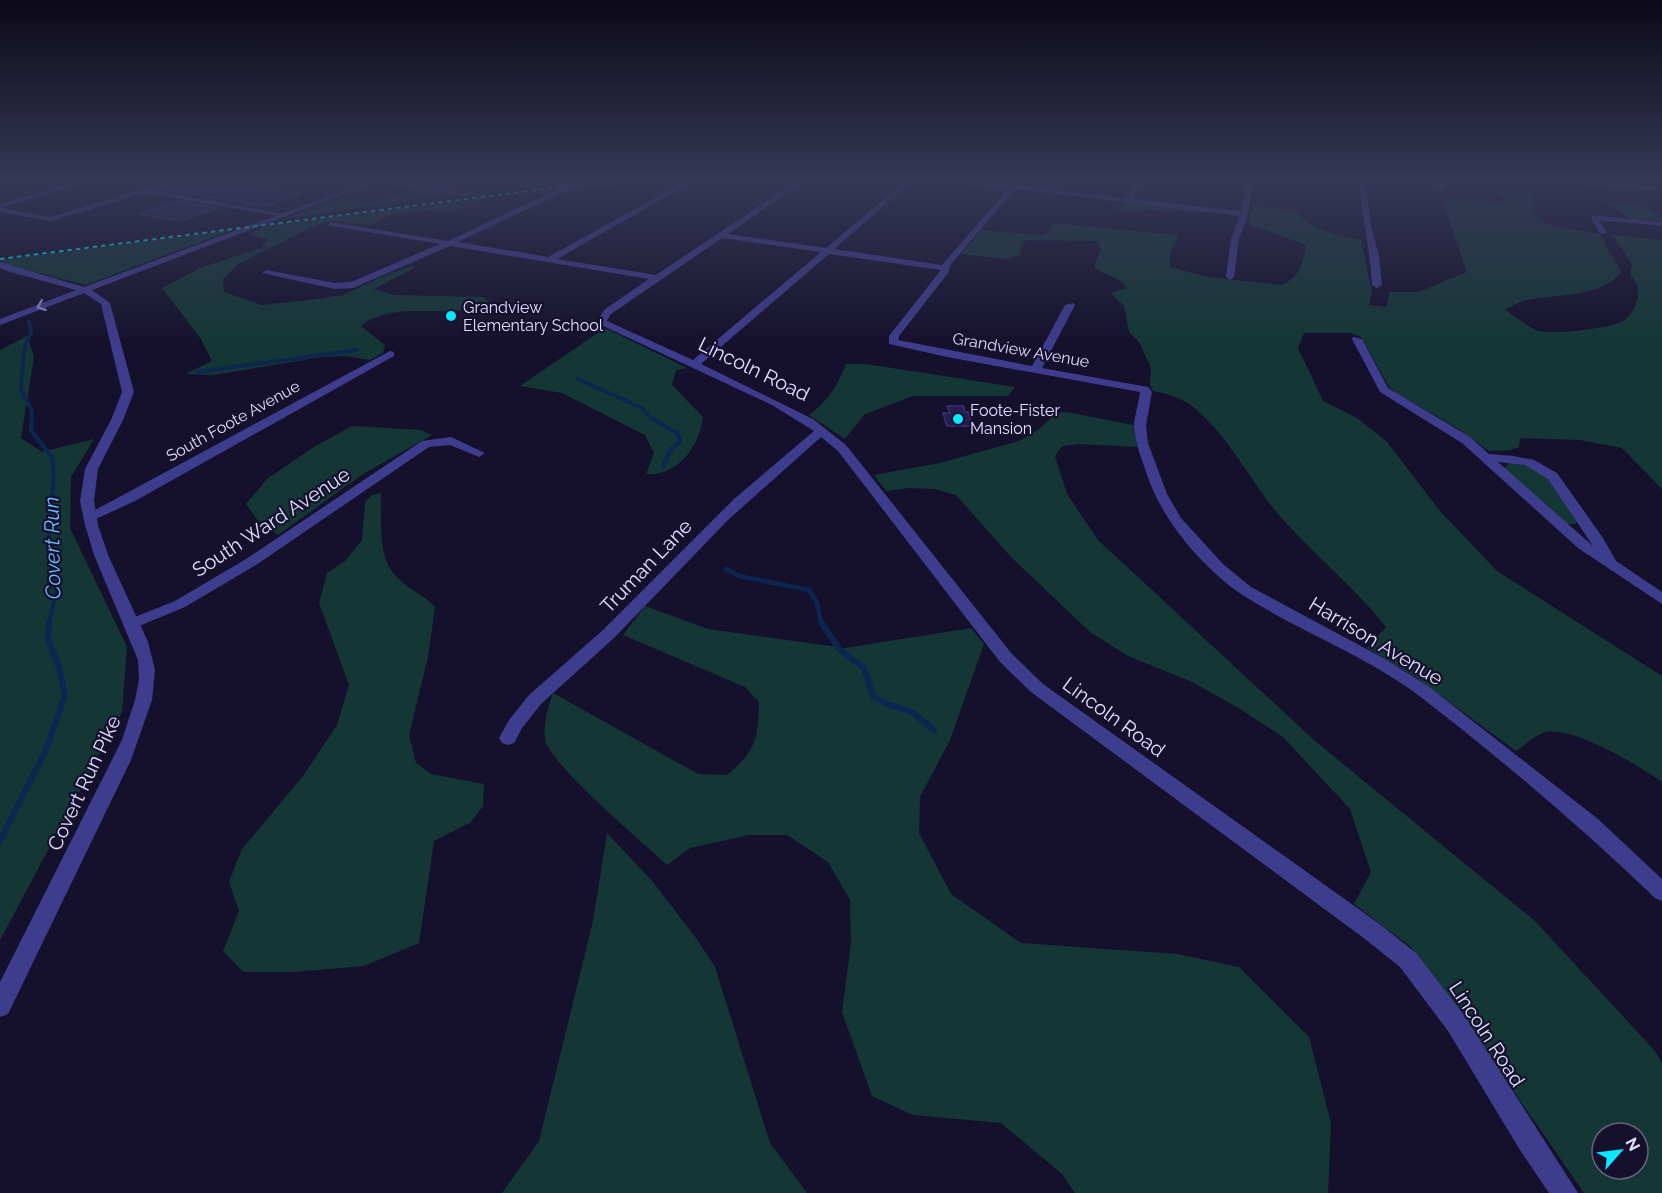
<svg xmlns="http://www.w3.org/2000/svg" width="1662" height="1193" font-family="Raleway,sans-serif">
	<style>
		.green { fill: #143735; fill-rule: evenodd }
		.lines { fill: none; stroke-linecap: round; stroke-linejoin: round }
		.stream-far2 { stroke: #0c2650; stroke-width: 4 }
		.stream-far1 { stroke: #0c2650; stroke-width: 4.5 }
		.stream { stroke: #0c2650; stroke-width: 6 }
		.building { fill: #261d4e; stroke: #3d2e7a; stroke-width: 1.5 }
		.minor { fill: #3e3c8c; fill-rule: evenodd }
		.tertiary { fill: #3e3c8c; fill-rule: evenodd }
		.rail { stroke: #08e9ff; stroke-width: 2; stroke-dasharray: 4.5 4; stroke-linecap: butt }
		.minor-bridge { stroke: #3e3c8c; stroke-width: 8 }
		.oneway { stroke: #8784c0 }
		.poi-dot { fill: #08e9ff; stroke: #15112c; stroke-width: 2 }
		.labels { text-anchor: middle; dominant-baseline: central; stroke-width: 4.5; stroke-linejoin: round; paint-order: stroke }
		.far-poi-label { font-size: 16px; fill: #e0dcff; stroke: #15112c; text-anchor: start }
		.far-street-label { font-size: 16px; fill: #e0dcff; stroke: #15112c }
		.street-label { font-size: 20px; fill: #e0dcff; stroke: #15112c }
		.water-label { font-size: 21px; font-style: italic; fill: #6abcff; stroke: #15112c }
	</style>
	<rect width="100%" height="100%" fill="#15112c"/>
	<g class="green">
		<polygon points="641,178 685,178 674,184 637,181 612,187 577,187"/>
		<path d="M557 189 544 193 485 199 448 213 428 210 394 214 370 225 330 221 312 227 238 264 223 279 224 292 262 305 309 300 343 295 381 277 411 266 416 267 374 289 393 295 483 297 490 302C462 323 394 297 361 326L385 345 383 353 370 360 344 356 322 357 213 375 186 374 212 361 201 339 162 288 200 268 261 248 269 239 248 234 269 225Z"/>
		<path d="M1498 189 1530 193 1536 203 1531 211 1546 224 1600 234 1621 272C1602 298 1555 294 1527 300 1520 301 1512 306 1505 310 1514 316 1526 325 1536 330 1548 336 1617 328 1626 319 1637 309 1638 299 1638 286L1630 274 1632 265 1615 239 1608 234 1662 240V489L1622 448 1580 440 1520 438 1519 447 1511 450 1489 451 1457 428 1396 393 1389 387 1361 337 1351 333H1304L1298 348 1323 401 1357 418 1387 442 1440 511 1497 571 1662 676V782C1639 766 1570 723 1543 733 1534 736 1524 746 1516 751L1415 677 1367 648 1386 627C1356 589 1319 559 1287 524 1254 489 1234 443 1198 411 1185 399 1170 394 1153 391L1150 385 1151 368 1139 342 1129 332 1124 306 1111 293 1127 288C1121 276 1103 276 1094 267L1100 249 1097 241 1028 240 1022 243 1021 255 1005 259 961 254 981 230 1042 235 1046 234 1053 223 1178 235 1170 254V267L1208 277 1282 285C1300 277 1303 263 1306 245L1248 224 1253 206 1294 210C1310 230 1337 235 1361 240L1372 292 1369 305 1387 307 1389 292H1418L1467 272 1443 204 1446 198 1506 204Z"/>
		<polygon points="420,190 451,194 280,220 340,199 367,203"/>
		<path d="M1605 201C1626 203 1646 202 1662 217V222L1629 218Z"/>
		<polygon points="1126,202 1220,213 1149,210 1118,212"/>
		<polygon points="232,230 86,285 1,263 1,260"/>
		<path d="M605 328 687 368 676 370 672 385 703 417C700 445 678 477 646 474L654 453 645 435 562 393 520 386Z"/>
		<polygon points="27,336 34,357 21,438 42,452 94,439 71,477 70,528 127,647 122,712 0,940 0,350"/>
		<path d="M846 364H866L1015 387 1008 396H913L865 414 845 439 809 415C828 401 838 385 846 364Z"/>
		<path d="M1066 412 1133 425 1137 447 1078 444 1062 446 1055 456 1067 494 1098 540 1315 741 1535 921 1655 1051 1662 1063V1193H1584L1459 1012 1411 947 1354 904 1371 872 1350 809 1283 737 1237 707 1190 681 1128 656 1090 632 1012 558 956 495 935 489 909 488 886 491 874 475 940 463 1019 441 1038 430 1057 413ZM1602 1133H1638V1169H1602Z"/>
		<polygon points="352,426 421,430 432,435 363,474 278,535 259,522 246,504 267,479 314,447"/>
		<path d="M1510 463C1520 463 1532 465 1541 471 1551 479 1569 510 1577 522L1575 524H1567L1504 468Z"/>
		<path d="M381 493C382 520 376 558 398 578 409 590 424 595 435 607L428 657 409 735 416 763 431 774 484 784 483 806 471 822 434 841 419 943 364 966 295 972H243L223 951 239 911 229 882 242 849 303 776 337 725 349 685 319 603 327 573 345 561 362 540 365 502 372 495Z"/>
		<path d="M645 606 708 629 845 648 971 628 984 644 950 740 920 797 919 833 951 894 1021 943 1177 954 1239 967 1309 1037 1331 1123 1328 1193H1075L1062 1174 1001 1123 913 1115 872 1096 842 1012 851 943 850 900 828 862 787 835H749L690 848 667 865C644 843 549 764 545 739 543 725 548 706 553 693L698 774 727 775C756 751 758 739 759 702L745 687 623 635Z"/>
		<polygon points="607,833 653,882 696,938 715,967 770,1143 807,1193 502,1193 539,1141 593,921"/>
	</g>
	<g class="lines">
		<g class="stream-far2">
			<polyline points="29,322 31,332 24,350 21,390 32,411 31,431 33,434"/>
			<polyline points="198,372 357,350"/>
			<polyline points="578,379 642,408 651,418 678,434"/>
		</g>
		<g class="stream-far1">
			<polyline points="32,432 52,457 54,476 48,546 56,593 49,623"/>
			<polyline points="663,466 671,449 680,442 677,432"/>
			<polyline points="726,569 739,576 809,590 817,603 821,623"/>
		</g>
		<g class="stream">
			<polyline points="821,622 840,650 864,668 873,696 887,704 912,712 934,730"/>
			<polyline points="0,841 46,750 65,695 59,667 48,640 49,622"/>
		</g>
	</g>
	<g class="building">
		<polygon points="196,178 201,178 300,194 266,206 161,189"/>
		<polygon points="179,201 218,208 180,221 139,214"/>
		<polygon points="947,406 963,406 965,412 968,412 972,426 947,426 943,413 950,413"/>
	</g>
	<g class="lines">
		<g class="minor">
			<polygon points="91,178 101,178 1,208 51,217 177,178 186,178 152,190 289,215 285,217 144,193 51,221 0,212 0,204"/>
			<polygon points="354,178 370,178 472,194 468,196"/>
			<path d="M691 178H699L557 259 656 275 801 178H808L728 234 826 248 909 178H916L834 249 942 265 1008 189 936 180 933 178H952L1125 198 1137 178H1143L1132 199 1241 211 1248 178H1254L1248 214 1239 239 1234 277 1230 280 1226 277 1231 239 1240 216 1015 189 951 264 948 273 899 336 898 340 1032 366 1065 305 1073 303 1075 305 1042 368 1148 387 1152 392 1146 425 1148 443 1167 494 1181 518 1223 564 1251 587 1385 659 1428 686 1598 819 1662 879V901L1655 898C1580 826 1500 758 1418 695 1363 654 1298 631 1241 594 1202 567 1162 520 1147 475 1142 459 1135 444 1134 427 1134 416 1139 403 1140 392L947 357 889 344V336L941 270 829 254 701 364 813 419 846 445 1012 654 1043 684 1381 925 1416 953 1464 1015 1578 1193H1549L1520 1150 1448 1031 1400 967 1365 939 1031 692 1000 662 838 451 821 437 728 520 614 638 541 704 522 728 514 743 508 745 502 743 499 738 509 720 529 695 603 630 734 499 814 431 772 405 599 324 597 322 604 310 649 279 450 246 353 288 335 289 262 273 266 270 335 283 351 282 440 244 332 226H329V222L448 241 560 188 563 192 458 242 548 257ZM722 238 821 252 693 360 607 321 611 314Z"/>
			<path d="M1359 178H1365L1371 226 1379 256 1382 285 1377 288 1372 285C1370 249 1361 214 1359 178Z"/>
			<polygon points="1436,178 1442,178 1444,190 1437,188"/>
			<polygon points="1535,178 1560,178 1660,188 1656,190 1538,180"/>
			<polygon points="1590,215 1662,222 1662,226 1599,220 1607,232 1603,234 1599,232"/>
			<path d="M1353 337 1362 339 1388 388 1470 437 1489 454 1513 456 1534 460 1557 473 1603 538 1616 561 1662 592V604L1578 548 1462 443 1380 392 1352 339ZM1498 462 1525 465 1548 479 1593 546Z"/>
			<polygon points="390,351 394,352 394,356 135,501 96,519 86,519 84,516"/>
			<polygon points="451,437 485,453 479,457 450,445 429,447 256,565 185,607 132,629 124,624 127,620 175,601 246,559 422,441"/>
		</g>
		<g class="tertiary">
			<polygon points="377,178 386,178 92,290 110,303 134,392 123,420 98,469 94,501 98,525 108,555 148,642 155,670 152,700 131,760 8,1014 0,1017 0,982 122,740 135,700 139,680 138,660 94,555 85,525 80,501 85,469 111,420 122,392 101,304 84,293 0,325 0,319 76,290 7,271 0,268 0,262 84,287"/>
			<polygon points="1017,178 1024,178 1016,189 1010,189"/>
		</g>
		<polyline class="rail" points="0,259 630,178"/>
		<polyline class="minor-bridge" points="560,190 580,181"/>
	</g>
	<defs><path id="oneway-chevron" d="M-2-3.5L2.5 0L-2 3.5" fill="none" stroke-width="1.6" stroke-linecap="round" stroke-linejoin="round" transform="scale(1.5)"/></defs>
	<use class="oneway" href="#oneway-chevron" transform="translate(41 306) rotate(159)"/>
	<linearGradient id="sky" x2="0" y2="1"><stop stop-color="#0c0918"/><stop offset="0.52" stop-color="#353856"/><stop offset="1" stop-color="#353856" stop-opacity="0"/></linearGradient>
	<rect width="1662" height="345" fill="url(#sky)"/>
	<g class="poi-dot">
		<circle cx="451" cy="316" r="6"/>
		<circle cx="958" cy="419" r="6"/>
	</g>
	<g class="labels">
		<g class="far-poi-label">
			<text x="463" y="307">Grandview<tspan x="463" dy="18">Elementary School</tspan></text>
			<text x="970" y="410">Foote-Fister<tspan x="970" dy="18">Mansion</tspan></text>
		</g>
		<g class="far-street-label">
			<text transform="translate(1021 350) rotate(10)">Grandview Avenue</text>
			<text transform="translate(233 421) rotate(-29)">South Foote Avenue</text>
		</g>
		<g class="street-label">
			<text transform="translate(754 369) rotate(26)">Lincoln Road</text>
			<text transform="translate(271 522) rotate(-33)">South Ward Avenue</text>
			<text transform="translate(646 566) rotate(-46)">Truman Lane</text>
			<text transform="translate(1376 641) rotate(31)">Harrison Avenue</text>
			<text transform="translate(1114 717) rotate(36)">Lincoln Road</text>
			<text transform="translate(84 783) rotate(-65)">Covert Run Pike</text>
			<text transform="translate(1487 1034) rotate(57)">Lincoln Road</text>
		</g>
		<g class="water-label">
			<text transform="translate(52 548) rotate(-91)">Covert Run</text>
		</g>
	</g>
	<g transform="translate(1620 1151) rotate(62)"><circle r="28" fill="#15112c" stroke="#666280" stroke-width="1.5"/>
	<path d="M0-4.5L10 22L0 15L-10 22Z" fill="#08e9ff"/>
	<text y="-9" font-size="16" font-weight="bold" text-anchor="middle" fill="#e0dcff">N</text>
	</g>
</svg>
